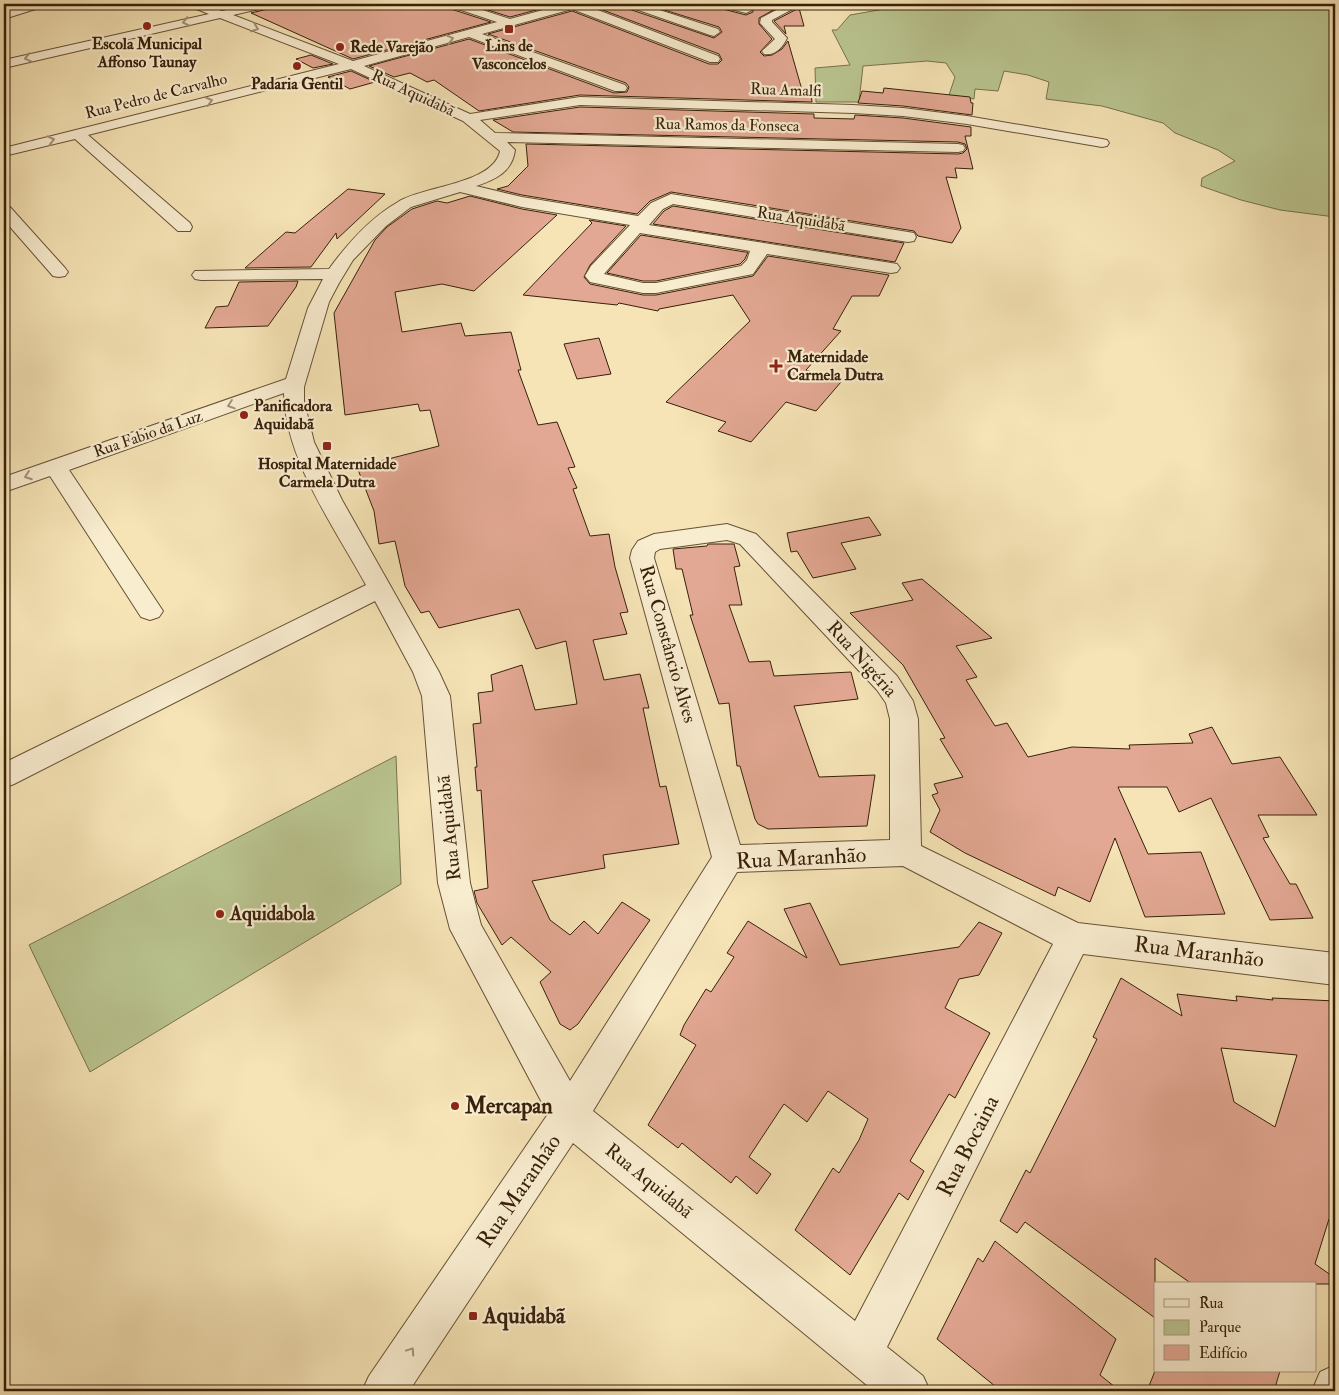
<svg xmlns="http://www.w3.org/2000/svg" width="1339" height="1395" font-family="'IM FELL Double Pica',serif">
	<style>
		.green { fill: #bac590; stroke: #78724d }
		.building { fill: #e3a893; stroke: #37200a; fill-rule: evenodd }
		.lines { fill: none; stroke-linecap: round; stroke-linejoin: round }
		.minor-casing { stroke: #675135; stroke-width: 2 }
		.minor { fill: #f9edd0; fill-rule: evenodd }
		.oneway { stroke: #a29177 }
		.poi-dot { fill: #8f2418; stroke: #f9edd0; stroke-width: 2 }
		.labels { text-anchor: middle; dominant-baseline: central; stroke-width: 4.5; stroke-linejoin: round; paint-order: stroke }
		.far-poi-label { font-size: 16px; font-weight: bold; fill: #37200a; stroke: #f9edd0 }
		.far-street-label { font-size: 16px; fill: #37200a; stroke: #f9edd0 }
		.street-label { font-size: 19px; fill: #37200a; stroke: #f9edd0 }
		.poi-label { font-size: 19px; font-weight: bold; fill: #37200a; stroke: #f9edd0; text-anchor: start }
		.near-street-label { font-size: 22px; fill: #37200a; stroke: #f9edd0 }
		.near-poi-label { font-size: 22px; font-weight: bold; fill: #37200a; stroke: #f9edd0; text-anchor: start }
	</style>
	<rect width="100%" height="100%" fill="#f6e4b6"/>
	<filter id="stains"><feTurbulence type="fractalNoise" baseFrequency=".004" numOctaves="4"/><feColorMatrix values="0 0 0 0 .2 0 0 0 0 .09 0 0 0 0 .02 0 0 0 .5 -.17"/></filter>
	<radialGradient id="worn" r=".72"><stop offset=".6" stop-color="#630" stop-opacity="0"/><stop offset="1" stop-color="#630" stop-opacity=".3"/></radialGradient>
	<g class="green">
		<polygon points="888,4 1335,4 1335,217 1280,210 1241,200 1201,186 1202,178 1235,161 1218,150 1175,133 1163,123 1102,106 1046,99 1049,82 1028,75 1004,71 998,91 975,89 974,99 949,95 955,77 946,63 927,61 863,66 859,102 816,102 815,68 850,65 832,30 837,30 850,15 890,8"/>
		<polygon points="396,756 401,884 90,1072 29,945"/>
	</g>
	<g class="building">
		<polygon points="275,4 446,4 448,8 491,22 353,59 251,13 272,8"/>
		<polygon points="469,4 559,4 510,17"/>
		<polygon points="587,4 621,4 626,8 714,38 722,32 719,27 658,8 671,4 715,4 719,8 746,15 753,12 753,9 741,4 784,4 759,18 759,24 772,39 760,52 764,56 772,55 782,49 788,41 802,90 811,91 812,102 580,95 479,111 434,80 427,82 410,73 394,77 369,66 469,39 614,93 627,92 629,87 626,83 488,34 572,11 709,64 718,64 722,60 719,54"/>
		<polygon points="799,8 804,26 784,26 786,34 774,21"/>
		<polygon points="311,55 333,64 313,68 296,59"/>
		<polygon points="351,71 375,82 350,89 328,77"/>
		<polygon points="884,88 970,97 971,103 973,103 972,115 903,106 858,103 862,91 883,93"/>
		<polygon points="580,107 814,114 814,118 854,119 855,115 903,118 971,127 971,136 965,136 973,169 955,168 957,178 946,177 961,228 952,243 918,236 914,231 671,192 650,201 637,214 522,195 497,189 508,186 528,166 526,144 958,154 963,153 967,149 965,144 958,142 513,132 493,120"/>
		<polygon points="348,189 385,194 337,239 336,233 311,267 245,268 286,232 295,233"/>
		<polygon points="470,196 522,209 557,215 474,291 442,284 395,292 402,332 461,323 465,336 511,332 521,370 518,370 538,425 557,422 575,467 568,468 577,488 573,489 590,536 609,534 615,567 628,612 620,613 627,634 593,640 604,680 640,674 649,708 643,708 660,787 666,786 679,844 603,855 605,868 532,881 550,920 570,935 584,921 598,934 622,902 650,920 578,1024 570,1030 560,1024 540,982 551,972 511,937 502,945 477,903 474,891 488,888 481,790 477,791 475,767 477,767 473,724 481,723 478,693 493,691 491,675 522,665 535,710 577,704 566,641 536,649 519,609 439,628 429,611 421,613 405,586 395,541 379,544 374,511 357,467 439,446 430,410 420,411 418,404 345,415 334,313 375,240 387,227 412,209 437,201 447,203"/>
		<polygon points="673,206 904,243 895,262 653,224 664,211"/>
		<polygon points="589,220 626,226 590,265 584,277 590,284 643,295 656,295 753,276 768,256 889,275 879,296 852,296 833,329 841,331 806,370 841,382 816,411 786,402 751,442 718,431 726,422 666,402 750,321 733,295 659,309 658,311 619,303 617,305 523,295 592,223"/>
		<polygon points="641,235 745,252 748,252 745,259 740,264 656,281 643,281 607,273"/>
		<polygon points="298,281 296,287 268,326 205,328 216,307 228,306 239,282"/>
		<polygon points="599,338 611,374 577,379 564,344"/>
		<polygon points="869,517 881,535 841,543 856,569 813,578 797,551 791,552 787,533"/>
		<polygon points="708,544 734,544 740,566 734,567 742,605 729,605 749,662 770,661 774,676 851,672 858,699 794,706 819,777 875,775 867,826 768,829 758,824 755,819 740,766 737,766 729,703 719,704 690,615 693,615 682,569 676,569 673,549 707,546"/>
		<polygon points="922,579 992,638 956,646 977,677 966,680 995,726 1007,723 1028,757 1072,747 1130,749 1129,745 1193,743 1189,734 1212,727 1232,764 1280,757 1317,815 1258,815 1269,837 1263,838 1290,884 1296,884 1313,918 1270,920 1211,798 1179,812 1167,787 1118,787 1148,854 1201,852 1225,914 1145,917 1115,838 1090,902 1058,887 1055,896 965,853 930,832 940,810 932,795 938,793 934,784 963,777 940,739 945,738 903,665 850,613 913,600 902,583"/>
		<polygon points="810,903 840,965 959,947 979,922 1002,933 979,975 959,979 945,1008 990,1033 955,1098 949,1094 910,1161 924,1171 908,1200 899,1193 850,1275 795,1230 833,1168 839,1173 859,1140 868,1119 828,1091 807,1122 784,1104 749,1157 771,1174 757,1194 736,1176 731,1183 682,1143 678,1148 648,1125 696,1045 680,1035 684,1025 706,989 711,992 734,957 727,953 748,921 807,958 784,909"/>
		<path d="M1121 978 1182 1016 1177 994 1237 1001 1236 996 1273 1000 1272 998 1335 1001V1223L1329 1219 1315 1264 1335 1278V1284H1192L1155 1258V1318L1025 1222 1017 1233 1000 1221 1026 1170 1030 1173 1085 1064 1097 1039 1093 1037ZM1221 1048 1297 1055 1275 1127 1234 1102Z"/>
		<polygon points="995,1241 1116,1339 1100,1375 1120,1391 1001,1391 937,1339 978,1258 983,1262"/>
		<polygon points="1155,1371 1280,1371 1274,1391 1147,1391"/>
	</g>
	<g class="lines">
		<g class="minor-casing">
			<g id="minor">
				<polygon points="30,4 47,4 45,6 4,19 4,12"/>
				<path d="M188 4H203L222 11 254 4H273L272 6 233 15 353 61 497 22 449 6 448 4H464L510 19 565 4H582L718 56 720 59 718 62H710L572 9 482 34 625 85 627 88 625 91H615L469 37 364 66 470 114 580 97 853 105 903 108 967 116 1102 139 1107 140 1109 143 1107 146 1102 147 967 124 903 116 853 113 580 105 480 120 495 133 958 144 963 145 965 148 963 151 958 152 507 142 515 150C512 172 496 179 476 186L522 197 638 216 651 203 671 194 908 232 914 233 916 237 914 241 908 242 673 204 663 209 649 225 891 263 897 264 900 268 897 272 891 273 767 254 753 274 656 293H643L590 282 585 276 591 266 630 225 522 207 460 192 411 207 386 226 353 260 339 283 329 302 304 387V401L314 442 342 500 439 672 450 696 470 883 481 925 570 1081 712 857 630 558 632 550 638 541 654 534 727 524 756 534 897 676 913 701 918 719 921 846 1078 923 1335 953V985L1083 954 887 1347 923 1376 930 1391H874L573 1143 409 1391H362L369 1376 548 1114 450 929 438 883 422 696 413 672 375 601 14 784 4 788V763L366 585C335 528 285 460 284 393L69 470 163 611 159 617 150 620 141 617 50 476 4 492V477L286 379 308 308 323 279 201 280 195 279 192 275 195 271 329 269C348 243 370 218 398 202 423 186 494 184 500 151L463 121 351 69 88 135 190 223 192 227 190 231H178L75 139 4 156V148L339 64 220 18 4 68V60L209 14 189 6ZM640 233 745 250 750 251 747 260 741 266 656 283H643L604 274ZM727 540 740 544 877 690 886 703 890 719V840L740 845 654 558 655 552 660 549ZM903 866 1053 944 855 1321 593 1111 737 872Z"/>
				<polygon points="625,4 641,4 718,29 720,32 714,36 710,35 627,6"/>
				<polygon points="717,4 735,4 750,8 752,10 746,13 719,6"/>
				<path d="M788 4H802L772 20V22L787 38C783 47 775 56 764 54L762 51 775 39 760 23 761 18Z"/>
				<polygon points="4,205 10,207 65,268 68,272 65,276 59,277 53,276 4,220"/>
				<polygon points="1335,1365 1335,1391 1312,1391 1320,1372"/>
			</g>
		</g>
		<use href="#minor" class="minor"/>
	</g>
	<defs><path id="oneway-chevron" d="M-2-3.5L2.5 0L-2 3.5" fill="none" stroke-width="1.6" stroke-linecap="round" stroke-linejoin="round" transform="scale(1.25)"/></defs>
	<g class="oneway">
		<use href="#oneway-chevron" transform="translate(186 22) rotate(167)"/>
		<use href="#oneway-chevron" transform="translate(255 28) rotate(21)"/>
		<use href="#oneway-chevron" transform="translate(450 39) rotate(-15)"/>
		<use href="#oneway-chevron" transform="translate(28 58) rotate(167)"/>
		<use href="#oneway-chevron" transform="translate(209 101) rotate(-14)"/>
		<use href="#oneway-chevron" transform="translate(51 140) rotate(-14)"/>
		<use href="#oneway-chevron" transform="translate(231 405) rotate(161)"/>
		<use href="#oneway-chevron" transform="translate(28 476) rotate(160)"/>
		<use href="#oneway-chevron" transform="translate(411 1351) rotate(-56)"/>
	</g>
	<g class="poi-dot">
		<circle cx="147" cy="26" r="5"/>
		<rect x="504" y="24" width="10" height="10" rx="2.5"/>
		<circle cx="340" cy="47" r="5"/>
		<circle cx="297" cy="66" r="5"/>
		<path d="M773.5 358.5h5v5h5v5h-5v5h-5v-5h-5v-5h5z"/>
		<circle cx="244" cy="415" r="5"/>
		<rect x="322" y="441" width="10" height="10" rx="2.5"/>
		<circle cx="220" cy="914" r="5"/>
		<circle cx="455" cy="1106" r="5"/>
		<rect x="468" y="1311" width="10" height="10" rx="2.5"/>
	</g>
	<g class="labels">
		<g class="far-poi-label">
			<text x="147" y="44">Escola Municipal<tspan x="147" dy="18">Affonso Taunay</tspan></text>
			<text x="509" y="46">Lins de<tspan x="509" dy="18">Vasconcelos</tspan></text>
			<text x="350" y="47" text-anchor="start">Rede Varejão</text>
			<text x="297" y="84">Padaria Gentil</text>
			<text x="787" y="357" text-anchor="start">Maternidade<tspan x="787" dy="18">Carmela Dutra</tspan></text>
			<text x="254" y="406" text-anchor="start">Panificadora<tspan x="254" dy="18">Aquidabã</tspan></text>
			<text x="327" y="464">Hospital Maternidade<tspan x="327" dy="18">Carmela Dutra</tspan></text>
		</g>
		<g class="far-street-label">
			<text transform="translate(786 90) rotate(2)">Rua Amalfi</text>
			<text transform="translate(413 93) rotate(25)">Rua Aquidabã</text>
			<text transform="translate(156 96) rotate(-14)">Rua Pedro de Carvalho</text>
			<text transform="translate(727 125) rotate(1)">Rua Ramos da Fonseca</text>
			<text transform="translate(801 219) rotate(9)">Rua Aquidabã</text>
			<text transform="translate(148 434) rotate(-19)">Rua Fabio da Luz</text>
		</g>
		<g class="street-label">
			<text transform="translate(668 644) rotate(74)">Rua Constâncio Alves</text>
			<text transform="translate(862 659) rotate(48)">Rua Nigéria</text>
			<text transform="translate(449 828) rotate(-96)">Rua Aquidabã</text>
			<text transform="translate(649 1181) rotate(39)">Rua Aquidabã</text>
		</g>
		<g class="poi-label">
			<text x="230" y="914">Aquidabola</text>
		</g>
		<g class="near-street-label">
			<text transform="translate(801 858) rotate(-3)">Rua Maranhão</text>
			<text transform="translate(1199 952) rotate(7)">Rua Maranhão</text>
			<text transform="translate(968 1146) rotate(-63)">Rua Bocaina</text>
			<text transform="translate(519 1191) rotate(-56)">Rua Maranhão</text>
		</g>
		<g class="near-poi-label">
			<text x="465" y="1106">Mercapan</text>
			<text x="483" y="1316">Aquidabã</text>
		</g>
	</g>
	<rect width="1339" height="1395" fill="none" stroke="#f6e4b6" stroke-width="20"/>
	<rect x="5" y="5" width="1329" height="1385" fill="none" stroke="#37200a" stroke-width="2.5"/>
	<rect x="10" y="10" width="1319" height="1375" fill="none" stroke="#37200a"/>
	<rect x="1154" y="1282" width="162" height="90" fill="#f9edd0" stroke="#ab9b81"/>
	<rect x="1164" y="1299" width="25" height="8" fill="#f9edd0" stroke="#ab9b81"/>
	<text x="1199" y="1308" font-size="15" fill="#37200a">Rua</text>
	<rect x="1164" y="1320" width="25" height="15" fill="#bac590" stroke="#ab9b81"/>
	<text x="1199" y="1332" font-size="15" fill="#37200a">Parque</text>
	<rect x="1164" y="1345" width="25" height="15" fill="#e3a893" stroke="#ab9b81"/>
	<text x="1199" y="1358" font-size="15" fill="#37200a">Edifício</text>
	<rect width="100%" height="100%" filter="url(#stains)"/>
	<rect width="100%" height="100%" fill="url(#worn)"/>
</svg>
